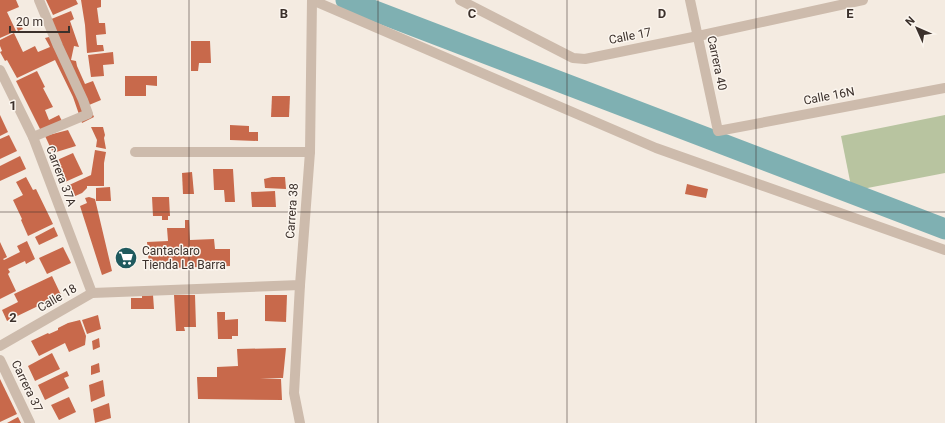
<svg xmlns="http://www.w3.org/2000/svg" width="945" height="423" font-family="Roboto,sans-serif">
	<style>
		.green { fill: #b8c4a0 }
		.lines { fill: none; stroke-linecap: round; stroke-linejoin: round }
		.canal { stroke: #7fb0b2; stroke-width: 21 }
		.building { fill: #c8694b }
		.pedestrian { stroke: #cdbbac; stroke-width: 10 }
		.minor { stroke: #cdbbac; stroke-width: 10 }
		.tertiary { stroke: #cdbbac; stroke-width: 10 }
		.grid { fill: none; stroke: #3b302b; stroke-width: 1; stroke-opacity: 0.55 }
		.labels { text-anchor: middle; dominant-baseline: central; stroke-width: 3; stroke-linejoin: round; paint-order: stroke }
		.street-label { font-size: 12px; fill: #3b302b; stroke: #fbf5ee }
		.poi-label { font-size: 12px; fill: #3b302b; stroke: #fbf5ee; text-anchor: start }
		.grid-label { font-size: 13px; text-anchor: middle; font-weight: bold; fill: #3b302b; stroke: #fbf5ee; stroke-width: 3; stroke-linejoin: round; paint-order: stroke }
	</style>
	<rect width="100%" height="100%" fill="#f4ebe1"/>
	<polygon class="green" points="945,115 945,173 852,191 841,136"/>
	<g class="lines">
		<polyline class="canal" points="346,0 945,229"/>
	</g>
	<g class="building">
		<polygon points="0,0 16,0 19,7 7,12 16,31 0,38"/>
		<polygon points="46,0 76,0 78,4 53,15"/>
		<polygon points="81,0 101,0 101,7 97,8 99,23 105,23 106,34 96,35 97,45 103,45 104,51 87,53 85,25"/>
		<polygon points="71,11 74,19 70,21 79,47 74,46 71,60 76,61 77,66 85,84 93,81 101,100 89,105 94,117 82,123 73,97 55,60 17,78 7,60 5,61 0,52 2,51 0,46 0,40 14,33 23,52 35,46 38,52 50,47 45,38 49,37 49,20"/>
		<polygon points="20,24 23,29 18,31 16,26"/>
		<polygon points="191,41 210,41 211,63 199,63 198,71 191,71"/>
		<polygon points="113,52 114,64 103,65 104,76 91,77 88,55"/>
		<polygon points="37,71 45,87 43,88 53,107 45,110 49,120 59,115 64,125 43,135 16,81"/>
		<polygon points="125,76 157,76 157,86 146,85 146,96 125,96"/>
		<polygon points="272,96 290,96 289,117 271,117"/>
		<polygon points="0,115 8,132 0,136"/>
		<polygon points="230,125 249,126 249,132 258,132 258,141 230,140"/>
		<polygon points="91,127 103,127 105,135 104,138 106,149 96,147 97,140"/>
		<polygon points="68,130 76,146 53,153 45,136"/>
		<polygon points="9,135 17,151 0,159 0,139"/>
		<polygon points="95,150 106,152 104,163 104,186 87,186 87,188 82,193 73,197 67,186 91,175"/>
		<polygon points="73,153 83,174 65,182 55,161"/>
		<polygon points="20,156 26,169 0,181 0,166"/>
		<polygon points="213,169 233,169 235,202 225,202 224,190 214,190"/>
		<polygon points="192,172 194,194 183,194 182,173"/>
		<polygon points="26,177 33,190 36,189 53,224 28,236 21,220 22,219 13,200 23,195 16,182"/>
		<polygon points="272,177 285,177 286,189 265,188 264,179"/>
		<polygon points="687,184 708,189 706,198 685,194"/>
		<polygon points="110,187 111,201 96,201 96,188"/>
		<polygon points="275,191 276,207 252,207 251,192"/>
		<polygon points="89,197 95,199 112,271 102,275 80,206 87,203 85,198"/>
		<polygon points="152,197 169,197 170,216 168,216 168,220 162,220 162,216 153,216"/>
		<polygon points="185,220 189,220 190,240 214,239 215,249 230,249 230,266 170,268 170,265 149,266 147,242 168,241 167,228 185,228"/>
		<polygon points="54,227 58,236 39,245 35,237"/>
		<polygon points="27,241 35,259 26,264 25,261 8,269 10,272 8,274 16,291 0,299 0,242 7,257 3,259 4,260 20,252 17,246"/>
		<polygon points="63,247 71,263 47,274 39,258"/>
		<polygon points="52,276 61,295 7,321 2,310 18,302 14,294"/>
		<polygon points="153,295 154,309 131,309 131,298 142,298 142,296"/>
		<polygon points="174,295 195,295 196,327 184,327 185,331 176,331"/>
		<polygon points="265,295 287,295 286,322 265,321"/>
		<polygon points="217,312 225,312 225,320 238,319 238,336 232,336 232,339 218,339"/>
		<polygon points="98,315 101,329 87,334 82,320"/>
		<polygon points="80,320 86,336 85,345 69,352 65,343 39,356 31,341 48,333 49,334 58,330 58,328 68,323"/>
		<polygon points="99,338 100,347 93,350 92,341"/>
		<polygon points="286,348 283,378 260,378 281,379 282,400 198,399 197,377 217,377 217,367 238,366 237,349"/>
		<polygon points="52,353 60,369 35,381 28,366"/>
		<polygon points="99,363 100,372 91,375 91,366"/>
		<polygon points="67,371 69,376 64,378 69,388 45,400 38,385"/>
		<polygon points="0,379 17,414 0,422"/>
		<polygon points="103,380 105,396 91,402 89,385"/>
		<polygon points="69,397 76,412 59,420 51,405"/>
		<polygon points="109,403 111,418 95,423 93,409"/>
		<polygon points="18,417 21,423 7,423"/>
	</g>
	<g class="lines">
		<polyline class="pedestrian" points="33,137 88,114 83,100 58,46 39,0"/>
		<g class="minor">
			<polyline points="460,0 573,58 585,59 698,36 863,0"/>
			<polyline points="690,0 718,131 945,88"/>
			<polyline points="0,70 33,137 92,293"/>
			<polyline points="135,152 310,152"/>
			<polyline points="300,285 294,393 300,423"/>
			<polyline points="0,360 30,423"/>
		</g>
		<g class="tertiary">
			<polyline points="312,0 656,148 945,250"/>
			<polyline points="0,346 92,293 300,285 310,152 312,0"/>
		</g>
	</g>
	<path class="grid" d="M189 0V423M378 0V423M567 0V423M756 0V423M0 212H945"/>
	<defs>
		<g id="supermarket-disc" transform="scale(1.15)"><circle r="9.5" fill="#1f5a5e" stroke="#fbf5ee"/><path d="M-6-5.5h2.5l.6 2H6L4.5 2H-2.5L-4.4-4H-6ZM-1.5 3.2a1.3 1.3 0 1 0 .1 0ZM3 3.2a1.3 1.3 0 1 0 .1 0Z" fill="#fff"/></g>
	</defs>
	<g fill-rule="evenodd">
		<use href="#supermarket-disc" x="126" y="258"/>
	</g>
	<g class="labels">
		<g class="street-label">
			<text transform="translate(630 36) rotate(-11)">Calle 17</text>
			<text transform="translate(717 63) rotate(78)">Carrera 40</text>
			<text transform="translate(829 96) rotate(-11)">Calle 16N</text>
			<text transform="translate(61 176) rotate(69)">Carrera 37A</text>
			<text transform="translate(292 211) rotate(-86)">Carrera 38</text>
			<text transform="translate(57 298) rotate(-30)">Calle 18</text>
			<text transform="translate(27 386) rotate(64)">Carrera 37</text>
		</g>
		<g class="poi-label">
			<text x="142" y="251">Cantaclaro<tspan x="142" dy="14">Tienda La Barra</tspan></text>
		</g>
	</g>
	<g class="grid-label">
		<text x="284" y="18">B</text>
		<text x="472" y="18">C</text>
		<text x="662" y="18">D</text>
		<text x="850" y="18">E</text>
		<text x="13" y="110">1</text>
		<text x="13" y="322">2</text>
	</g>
	<g transform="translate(917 28) rotate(315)" stroke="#fbf5ee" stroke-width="3" paint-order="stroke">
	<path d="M0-3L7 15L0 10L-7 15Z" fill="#3b302b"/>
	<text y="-6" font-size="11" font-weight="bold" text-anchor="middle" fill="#3b302b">N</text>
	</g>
	<path d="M10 26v6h59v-6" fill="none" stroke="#3b302b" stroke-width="2"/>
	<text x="16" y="26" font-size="12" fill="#3b302b" stroke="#fbf5ee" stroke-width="3" paint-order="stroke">20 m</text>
</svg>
